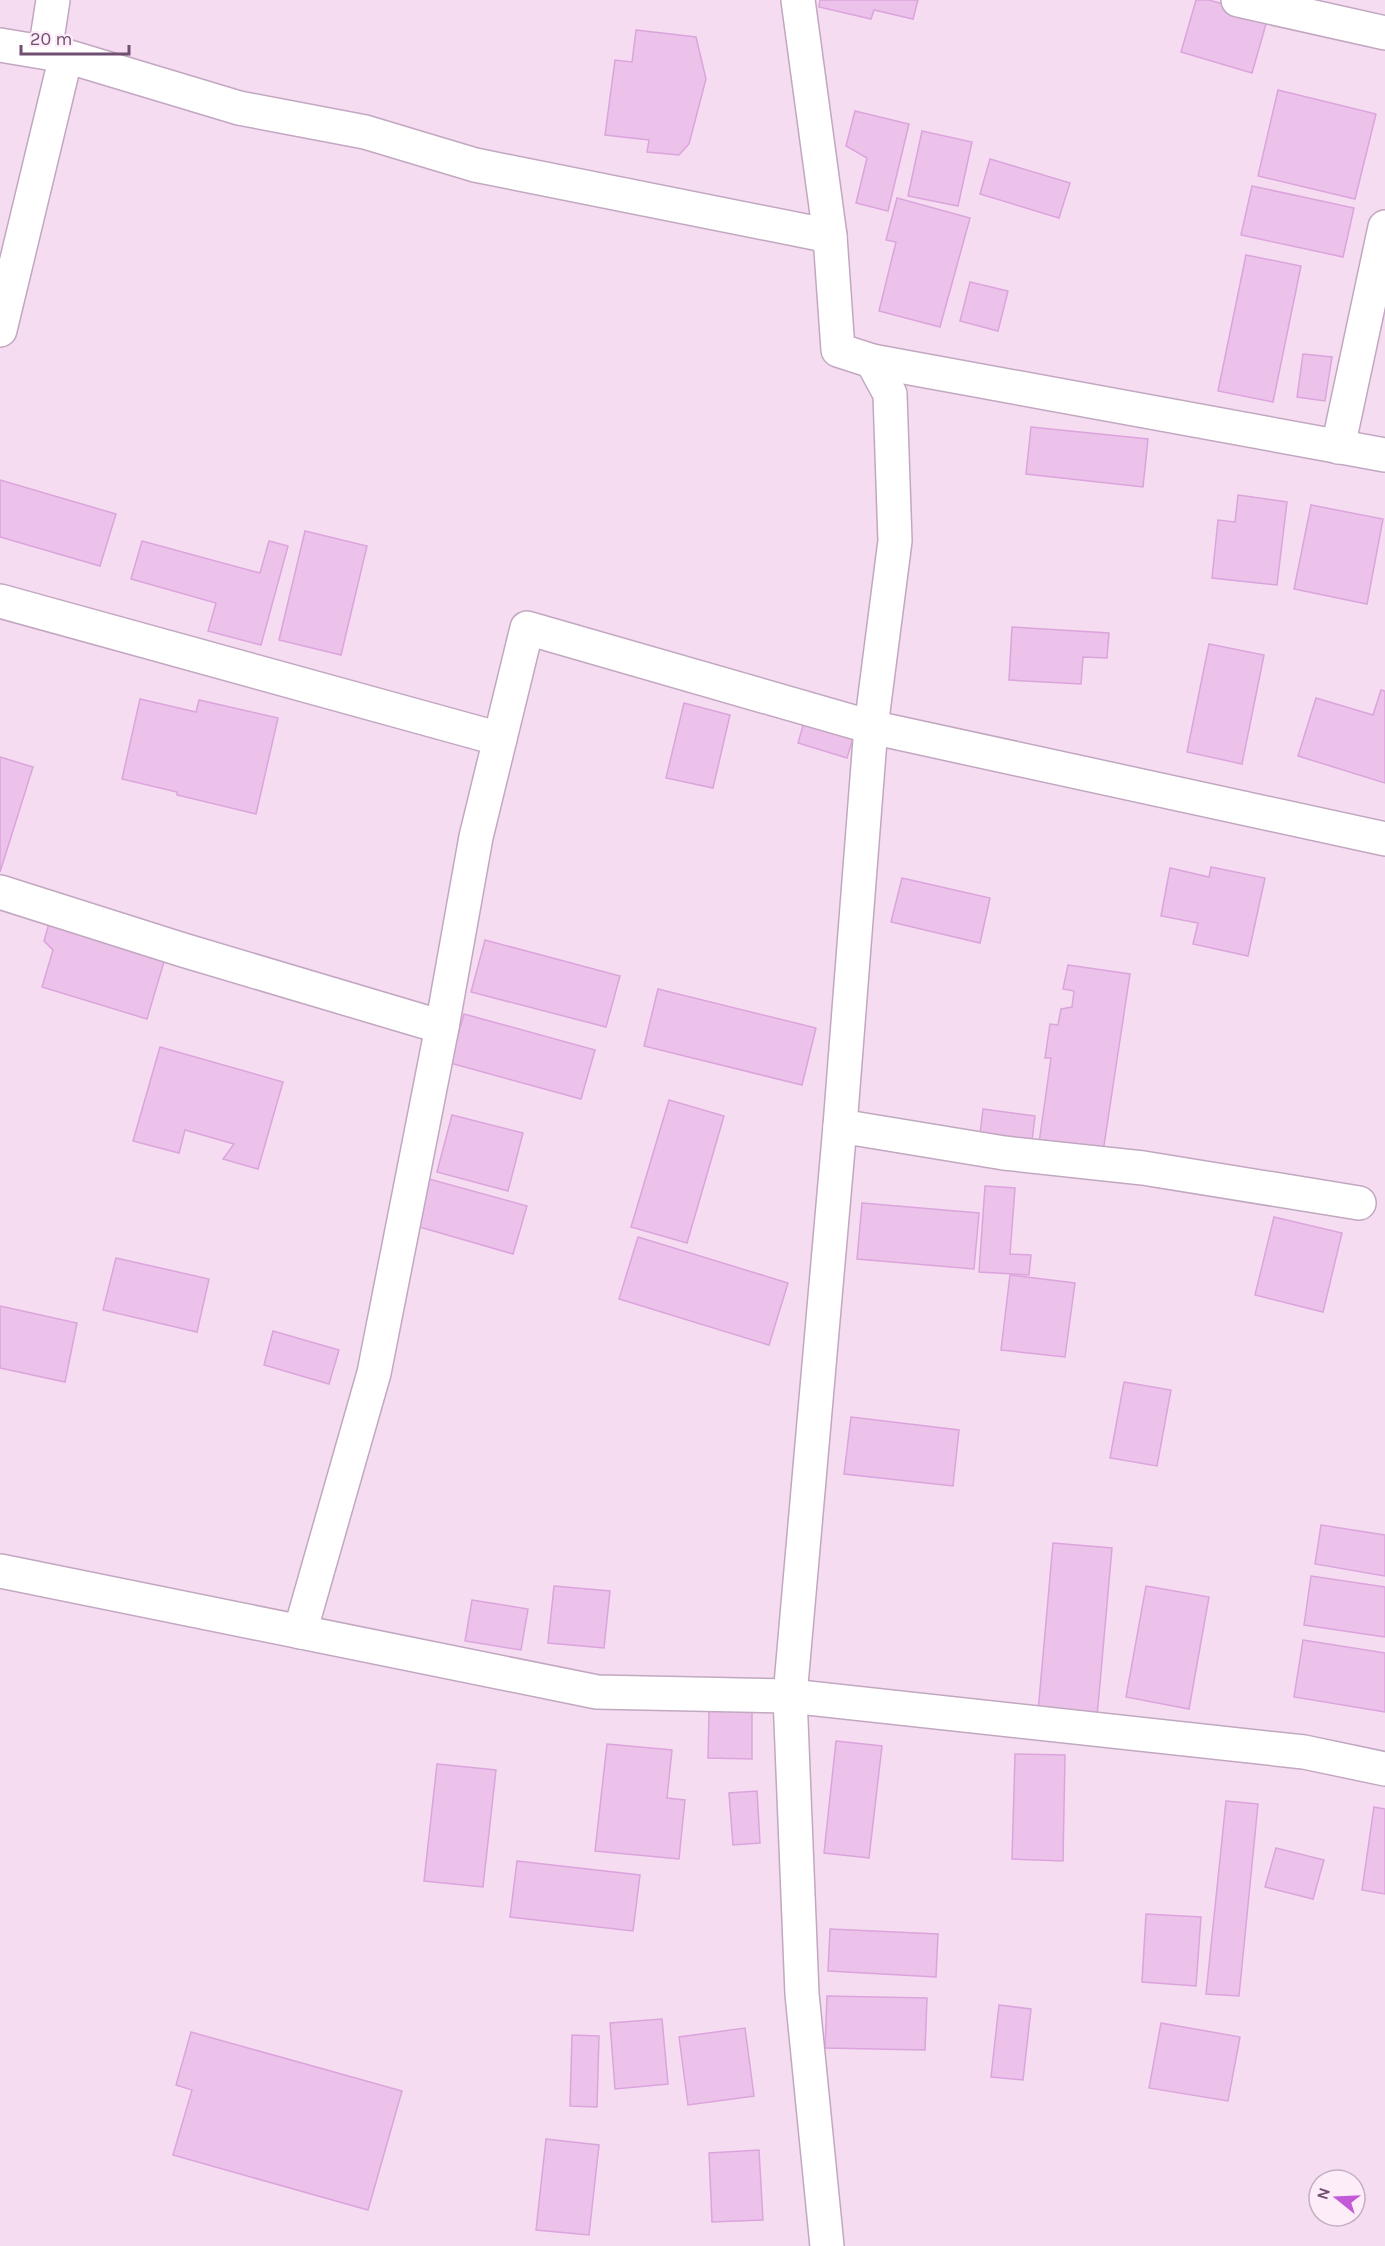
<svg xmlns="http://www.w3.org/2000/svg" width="1385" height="2246" font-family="Karla,sans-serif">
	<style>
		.residential { fill: #f5dcf1; fill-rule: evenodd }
		.building { fill: #ecc2eb; stroke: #dca4dc; stroke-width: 1.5 }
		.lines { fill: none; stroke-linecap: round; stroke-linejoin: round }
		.street-casing { stroke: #c2a7c1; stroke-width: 36 }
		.street { stroke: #fff; stroke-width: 33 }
	</style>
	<rect width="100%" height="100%" fill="#fae7f5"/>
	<path class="residential" d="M0 0H1385V2246H0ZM1319 2180H1355V2216H1319Z"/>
	<g class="building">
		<polygon points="820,0 918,0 913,19 874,10 871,19 819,7"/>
		<polygon points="1196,0 1209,0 1268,17 1252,73 1181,52"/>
		<polygon points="636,30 696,37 706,79 689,144 679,155 647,152 649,140 605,135 615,60 632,62"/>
		<polygon points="1278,90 1376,114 1355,199 1258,176"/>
		<polygon points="855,111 909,124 888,211 856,203 867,158 846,146"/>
		<polygon points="922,131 972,142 958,206 908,196"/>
		<polygon points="990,159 1070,183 1059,218 980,194"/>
		<polygon points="1252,186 1354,208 1343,257 1241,235"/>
		<polygon points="897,198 970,218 940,327 879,311 896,242 886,240"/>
		<polygon points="1246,255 1301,266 1273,402 1218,391"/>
		<polygon points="970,282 1008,291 998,331 960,321"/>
		<polygon points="1303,354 1332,357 1325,401 1297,397"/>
		<polygon points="1031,427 1148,439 1143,487 1026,474"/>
		<polygon points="0,480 116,514 100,566 0,537"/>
		<polygon points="1238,495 1287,502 1277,585 1212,578 1218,520 1235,522"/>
		<polygon points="1311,505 1383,519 1367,604 1294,589"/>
		<polygon points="305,531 367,546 341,655 279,640"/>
		<polygon points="142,541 260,573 269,541 288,546 261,645 208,631 216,603 131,579"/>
		<polygon points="1012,627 1109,633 1107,658 1083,657 1081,684 1009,680"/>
		<polygon points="1209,644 1264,655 1242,764 1187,752"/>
		<polygon points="1381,690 1385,691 1385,783 1298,756 1316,698 1373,715"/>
		<polygon points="140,699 196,712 199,700 278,718 256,814 177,795 177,792 122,779"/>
		<polygon points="684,703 730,715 713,788 666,778"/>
		<polygon points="805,719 854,735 847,758 798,743"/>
		<polygon points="0,757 33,767 0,872"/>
		<polygon points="1211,867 1265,878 1248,956 1193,944 1198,923 1161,916 1170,868 1209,877"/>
		<polygon points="902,878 990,898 980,943 891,922"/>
		<polygon points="50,920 166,955 147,1019 42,987 53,950 44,941"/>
		<polygon points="485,940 620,976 606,1027 471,992"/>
		<polygon points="1068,965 1130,974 1103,1152 1039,1143 1051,1058 1045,1058 1050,1024 1058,1025 1061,1009 1072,1007 1074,991 1063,989"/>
		<polygon points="658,989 816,1028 802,1085 644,1046"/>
		<polygon points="464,1014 595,1050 581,1099 450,1063"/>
		<polygon points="160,1047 283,1082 258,1169 223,1159 234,1144 185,1130 179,1153 133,1141"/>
		<polygon points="669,1100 724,1116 687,1243 631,1227"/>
		<polygon points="983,1109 1035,1116 1031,1149 979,1142"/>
		<polygon points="452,1115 523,1133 508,1191 437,1172"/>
		<polygon points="429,1179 527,1206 513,1254 416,1226"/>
		<polygon points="985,1186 1015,1188 1010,1254 1031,1255 1029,1275 979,1272"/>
		<polygon points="862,1203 979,1213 974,1269 857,1259"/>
		<polygon points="1274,1217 1342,1233 1323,1312 1255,1295"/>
		<polygon points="638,1237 788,1283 769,1345 619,1299"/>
		<polygon points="116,1258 209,1279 197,1332 103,1310"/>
		<polygon points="1010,1275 1075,1283 1065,1357 1001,1350"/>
		<polygon points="0,1306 77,1323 65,1382 0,1368"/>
		<polygon points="273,1331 339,1350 329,1384 264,1365"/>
		<polygon points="1124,1382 1171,1390 1157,1466 1110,1458"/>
		<polygon points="851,1417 959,1430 953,1486 844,1474"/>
		<polygon points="1321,1525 1385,1535 1385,1576 1315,1564"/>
		<polygon points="1053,1543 1112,1548 1097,1717 1038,1712"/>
		<polygon points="1311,1576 1385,1587 1385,1637 1304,1625"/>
		<polygon points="554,1586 610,1591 604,1648 548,1643"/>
		<polygon points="1146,1586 1209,1597 1189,1709 1126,1697"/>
		<polygon points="472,1600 528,1609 521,1650 465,1641"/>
		<polygon points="1303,1640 1385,1653 1385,1712 1294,1697"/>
		<polygon points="709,1711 752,1711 752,1759 708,1758"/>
		<polygon points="836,1741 882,1746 869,1858 824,1853"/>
		<polygon points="607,1744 672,1750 667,1798 685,1800 679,1859 595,1851"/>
		<polygon points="1015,1754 1065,1755 1063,1861 1012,1859"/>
		<polygon points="437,1764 496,1770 483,1887 424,1881"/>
		<polygon points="757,1791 760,1843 733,1845 729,1793"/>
		<polygon points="1226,1801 1258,1804 1239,1996 1206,1994"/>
		<polygon points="1374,1807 1385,1809 1385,1894 1362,1890"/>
		<polygon points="1276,1848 1324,1860 1313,1899 1265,1887"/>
		<polygon points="517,1861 640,1875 633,1931 510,1917"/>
		<polygon points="1146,1914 1201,1917 1196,1986 1142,1982"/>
		<polygon points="830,1929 938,1934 936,1977 828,1971"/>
		<polygon points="827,1996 927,1998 925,2050 825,2048"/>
		<polygon points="999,2005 1031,2009 1023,2080 991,2077"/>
		<polygon points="662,2019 668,2084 615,2089 610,2023"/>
		<polygon points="1161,2023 1240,2037 1228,2101 1149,2088"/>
		<polygon points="745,2028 754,2096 688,2105 679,2037"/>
		<polygon points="191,2032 402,2091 368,2210 173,2155 192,2090 176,2085"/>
		<polygon points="572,2035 599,2036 597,2107 570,2106"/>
		<polygon points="546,2139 599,2145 589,2235 536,2230"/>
		<polygon points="759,2150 763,2220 712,2222 709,2153"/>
	</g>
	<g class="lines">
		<g class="street-casing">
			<g id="street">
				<polyline points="798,0 830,236 838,350 872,361 890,394 895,541 871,727 840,1126 790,1696 802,1994 827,2246"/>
				<polyline points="1238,0 1385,33"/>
				<polyline points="0,45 66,56 239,108 365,132 475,165 830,236"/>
				<polyline points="45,52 53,0"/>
				<polyline points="0,330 66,56"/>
				<polyline points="872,361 1385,455"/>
				<polyline points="1338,447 1385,227"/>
				<polyline points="0,601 500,739"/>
				<polyline points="0,892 183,950 442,1027"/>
				<polyline points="840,1126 1004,1153 1143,1168 1359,1203"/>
				<polyline points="0,1571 597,1692 790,1696 1304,1752 1385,1769"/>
				<polyline points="300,1632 374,1373 442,1027 476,837 527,628 871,727 1385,839"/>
			</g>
		</g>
		<use href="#street" class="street"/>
	</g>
	<g transform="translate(1337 2198) rotate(288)"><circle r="28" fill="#fdedf9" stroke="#c5aec2" stroke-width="1.5"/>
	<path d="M0-4.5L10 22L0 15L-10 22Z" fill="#c25bd5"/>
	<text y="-9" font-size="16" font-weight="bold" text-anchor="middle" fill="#704f70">N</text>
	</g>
	<path d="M21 45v9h108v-9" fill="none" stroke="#704f70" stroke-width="3"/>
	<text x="30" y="45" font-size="18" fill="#704f70" stroke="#fdedf9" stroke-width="4.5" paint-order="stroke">20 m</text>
</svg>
